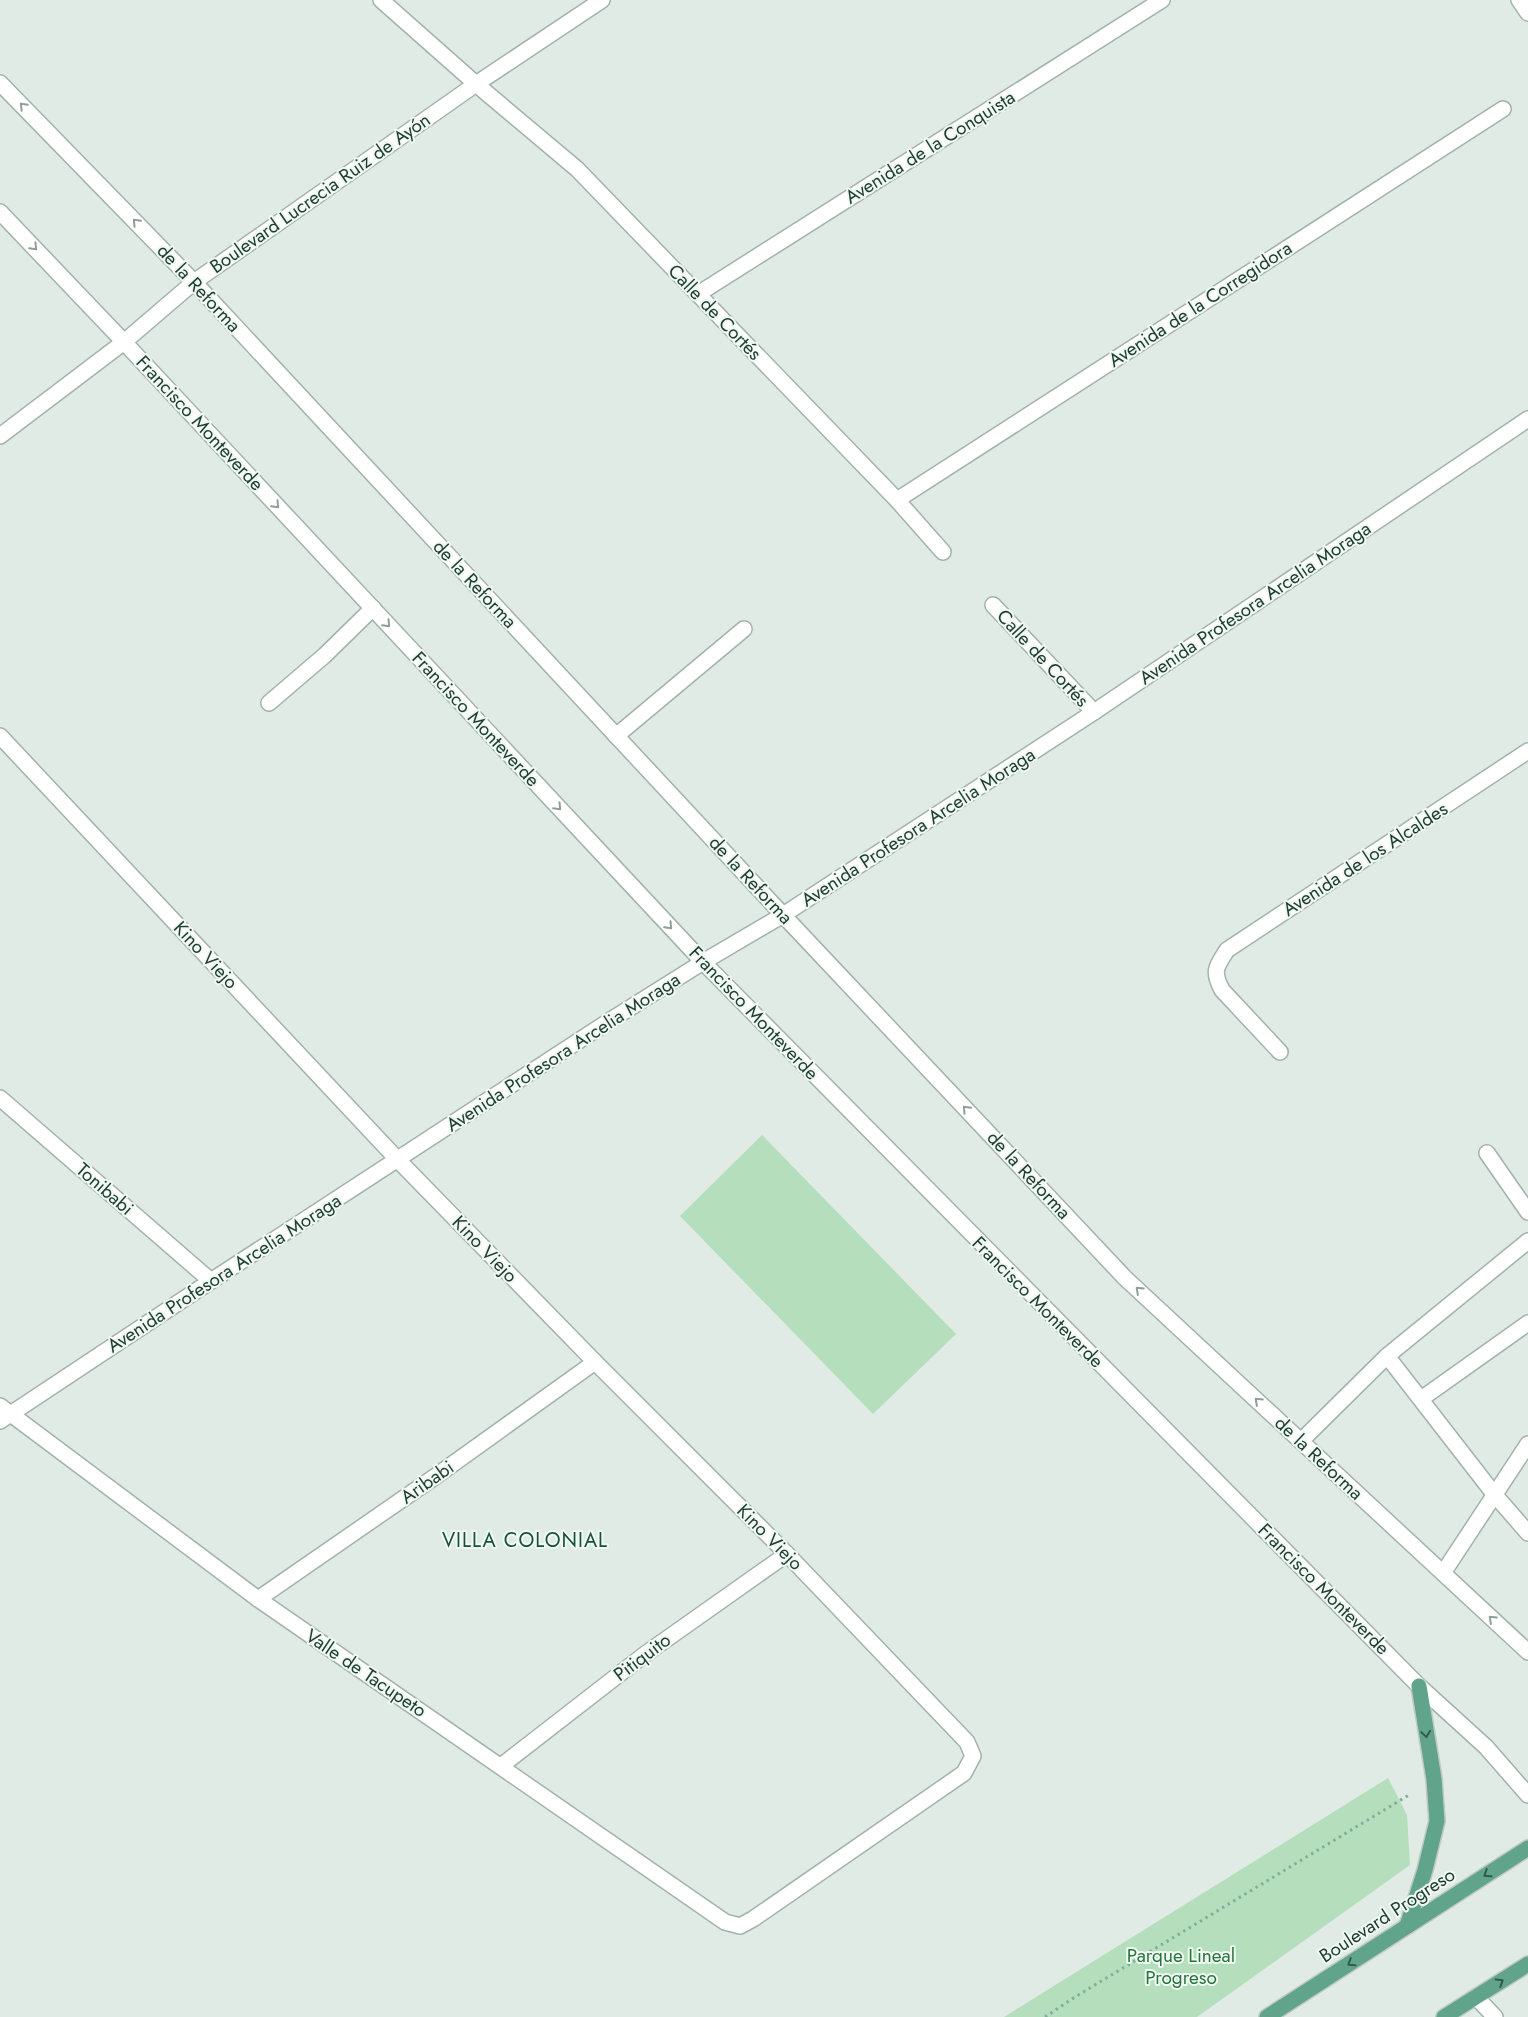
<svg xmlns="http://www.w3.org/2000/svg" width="1528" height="2017" font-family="Jost,sans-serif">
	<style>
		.green { fill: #b5debc }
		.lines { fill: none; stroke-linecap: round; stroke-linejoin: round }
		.service-casing { stroke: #a2b3ab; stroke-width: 18 }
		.minor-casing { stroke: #a2b3ab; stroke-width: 18 }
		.tertiary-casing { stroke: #a2b3ab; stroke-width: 18 }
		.primary-casing { stroke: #c0c8c5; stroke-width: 18 }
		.path { stroke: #7db19b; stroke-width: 3; stroke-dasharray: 2.5 4; stroke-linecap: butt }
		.service { stroke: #fff; stroke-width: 15 }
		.minor { stroke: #fff; stroke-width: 15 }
		.tertiary { stroke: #fff; stroke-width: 15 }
		.primary { stroke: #60a48b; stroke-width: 15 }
		.oneway { stroke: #8f9e98 }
		.oneway2 { stroke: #325b4c }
		.labels { text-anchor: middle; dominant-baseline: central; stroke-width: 4; stroke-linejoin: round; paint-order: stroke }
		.street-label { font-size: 19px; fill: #1f3c31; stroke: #eff8f3 }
		.park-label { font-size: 19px; fill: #26763c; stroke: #eff8f3 }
		.neighbourhood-label { font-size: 20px; letter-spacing: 1px; fill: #19503d; stroke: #eff8f3 }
	</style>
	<rect width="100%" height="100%" fill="#dfebe4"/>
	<g class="green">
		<polygon points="762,1135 956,1334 873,1414 680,1216"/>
		<polygon points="1388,1778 1407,1815 1410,1865 1197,2017 1004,2017"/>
	</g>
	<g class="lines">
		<g class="service-casing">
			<g id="service">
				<polyline points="269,703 325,655 373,608"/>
				<polyline points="616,736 744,629"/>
				<polyline points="1487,1153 1528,1212"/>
				<polyline points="1387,1356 1494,1494 1528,1533"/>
				<polyline points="1421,1399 1528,1323"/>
				<polyline points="1301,1441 1387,1356 1528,1241"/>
				<polyline points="1443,1573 1528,1444"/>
				<polyline points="1476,1997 1495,2017"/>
			</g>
		</g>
		<g class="minor-casing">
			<g id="minor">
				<polyline points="381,0 476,84 577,169 897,500 943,552"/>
				<polyline points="1519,0 1528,13"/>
				<polyline points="698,294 1162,0"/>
				<polyline points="897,500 1503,109"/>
				<polyline points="993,605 1094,712"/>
				<polyline points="0,736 397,1159 595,1362 787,1554 967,1742 973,1756 964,1773 753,1919 740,1926 725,1922 258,1599 0,1406"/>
				<path d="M1280 1052 1222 990C1212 971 1216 967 1227 950L1528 751"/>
				<polyline points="0,1098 211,1281"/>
				<polyline points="0,1421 211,1281 606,1023 703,962 783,915 1094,712 1528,419"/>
				<polyline points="258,1599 436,1476 595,1362"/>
				<polyline points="501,1766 644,1655 787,1554"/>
			</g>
		</g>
		<g class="tertiary-casing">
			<g id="tertiary">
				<polyline points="0,83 194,282 783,915 1125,1278 1528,1652"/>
				<polyline points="0,212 124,342 703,962 1419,1686 1486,1747 1528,1795"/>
				<polyline points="0,436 124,342 194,282 476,84 602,0"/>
			</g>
		</g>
		<g class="primary-casing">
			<g id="primary">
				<polyline points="1407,1926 1425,1870 1437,1821 1434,1779 1419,1686"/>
				<polyline points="1267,2017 1528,1848"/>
				<polyline points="1444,2017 1528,1964"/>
			</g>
		</g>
		<polyline class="path" points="1045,2017 1075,1997 1409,1795"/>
		<use href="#service" class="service"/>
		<use href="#minor" class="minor"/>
		<use href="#tertiary" class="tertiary"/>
		<use href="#primary" class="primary"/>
	</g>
	<defs><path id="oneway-chevron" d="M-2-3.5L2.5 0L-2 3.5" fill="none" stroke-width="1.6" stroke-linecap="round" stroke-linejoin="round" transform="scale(1.25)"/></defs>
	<g class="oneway">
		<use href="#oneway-chevron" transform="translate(23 106) rotate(-135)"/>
		<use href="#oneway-chevron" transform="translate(136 222) rotate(-134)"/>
		<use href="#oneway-chevron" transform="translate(34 247) rotate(46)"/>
		<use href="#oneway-chevron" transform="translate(276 505) rotate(47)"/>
		<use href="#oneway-chevron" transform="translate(387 624) rotate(47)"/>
		<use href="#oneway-chevron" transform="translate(558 807) rotate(47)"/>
		<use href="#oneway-chevron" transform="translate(669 926) rotate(47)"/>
		<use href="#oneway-chevron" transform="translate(966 1109) rotate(-133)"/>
		<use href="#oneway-chevron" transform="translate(1139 1290) rotate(-137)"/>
		<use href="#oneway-chevron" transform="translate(1258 1401) rotate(-137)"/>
		<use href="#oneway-chevron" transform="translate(1492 1619) rotate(-137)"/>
	</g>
	<g class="oneway2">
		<use href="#oneway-chevron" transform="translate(1426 1734) rotate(82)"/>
		<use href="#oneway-chevron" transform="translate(1487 1874) rotate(147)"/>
		<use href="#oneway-chevron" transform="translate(1351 1963) rotate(147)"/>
		<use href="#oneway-chevron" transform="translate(1500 1982) rotate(-32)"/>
	</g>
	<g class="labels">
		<g class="street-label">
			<text transform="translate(930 147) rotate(-32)">Avenida de la Conquista</text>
			<text transform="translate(320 193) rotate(-35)">Boulevard Lucrecia Ruiz de Ayón</text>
			<text transform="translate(199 288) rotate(47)">de la Reforma</text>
			<text transform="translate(1200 304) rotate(-33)">Avenida de la Corregidora</text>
			<text transform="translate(715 312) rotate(46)">Calle de Cortés</text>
			<text transform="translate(200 423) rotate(47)">Francisco Monteverde</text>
			<text transform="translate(475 584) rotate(47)">de la Reforma</text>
			<text transform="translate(1255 603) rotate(-34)">Avenida Profesora Arcelia Moraga</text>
			<text transform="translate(1043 658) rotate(47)">Calle de Cortés</text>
			<text transform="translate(476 719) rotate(47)">Francisco Monteverde</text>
			<text transform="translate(918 827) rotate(-33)">Avenida Profesora Arcelia Moraga</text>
			<text transform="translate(1365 859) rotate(-33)">Avenida de los Alcaldes</text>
			<text transform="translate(751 880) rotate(47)">de la Reforma</text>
			<text transform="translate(206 955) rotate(47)">Kino Viejo</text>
			<text transform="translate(754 1013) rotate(46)">Francisco Monteverde</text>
			<text transform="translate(563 1052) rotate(-33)">Avenida Profesora Arcelia Moraga</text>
			<text transform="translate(1029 1175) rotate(47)">de la Reforma</text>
			<text transform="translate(105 1189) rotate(41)">Tonibabi</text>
			<text transform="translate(485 1249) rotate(46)">Kino Viejo</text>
			<text transform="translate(224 1273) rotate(-33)">Avenida Profesora Arcelia Moraga</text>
			<text transform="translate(1038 1302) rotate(45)">Francisco Monteverde</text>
			<text transform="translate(1319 1458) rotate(43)">de la Reforma</text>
			<text transform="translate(427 1482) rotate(-35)">Aribabi</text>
			<text transform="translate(770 1537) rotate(45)">Kino Viejo</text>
			<text transform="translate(1324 1589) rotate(45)">Francisco Monteverde</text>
			<text transform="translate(642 1657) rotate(-37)">Pitiquito</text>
			<text transform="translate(366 1673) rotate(34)">Valle de Tacupeto</text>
			<text transform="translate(1387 1915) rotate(-33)">Boulevard Progreso</text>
		</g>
		<g class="park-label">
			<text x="1181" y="1955">Parque Lineal<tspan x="1181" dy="22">Progreso</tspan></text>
		</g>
		<g class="neighbourhood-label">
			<text x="525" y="1540">VILLA COLONIAL</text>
		</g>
	</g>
</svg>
